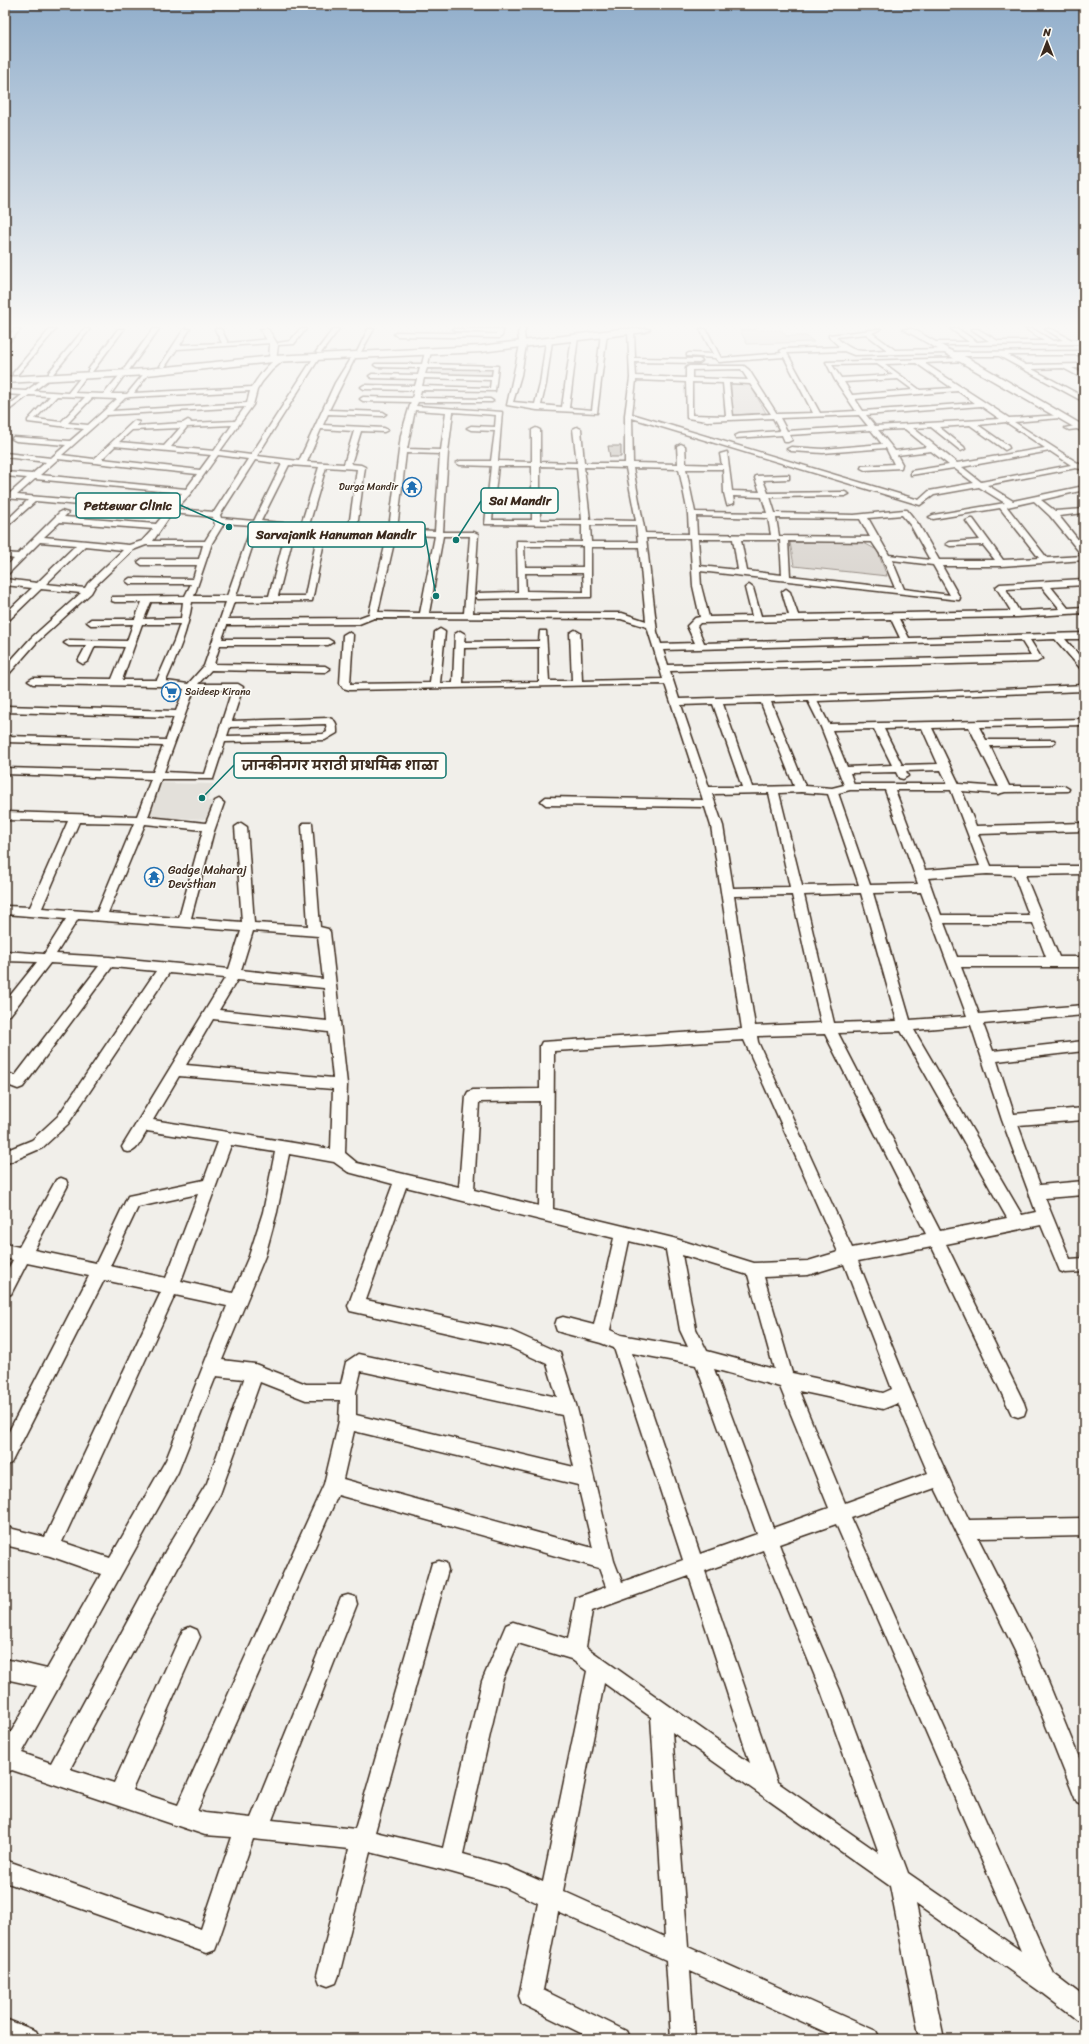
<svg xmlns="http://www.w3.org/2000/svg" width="1089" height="2044" font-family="Sriracha,'Playpen Sans Deva',sans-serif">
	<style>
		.built { fill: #e3e0da }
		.green { fill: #d7d2cc; stroke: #897e75 }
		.building { fill: #c1bcb4; stroke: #3b2a1e }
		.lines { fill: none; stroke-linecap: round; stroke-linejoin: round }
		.minor-casing { stroke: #3b2a1e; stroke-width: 3 }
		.major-casing { stroke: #3b2a1e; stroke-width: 3 }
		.highway-casing { stroke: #3b2a1e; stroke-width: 3 }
		.minor { fill: #fdfcf7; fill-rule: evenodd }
		.major { fill: #fdfcf7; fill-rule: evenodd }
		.highway { fill: #fdfcf7; fill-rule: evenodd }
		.labels { text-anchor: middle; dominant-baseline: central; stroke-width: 3; stroke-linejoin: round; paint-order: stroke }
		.far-poi-label { font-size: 10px; fill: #3b2a1e; stroke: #fdfcf7; text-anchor: end }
		.poi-label { font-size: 12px; fill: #3b2a1e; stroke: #fdfcf7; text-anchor: start }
		.leader { fill: none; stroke: #0f766e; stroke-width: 1.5 }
		.callout-dot { fill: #0f766e; stroke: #fdfcf7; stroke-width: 1.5 }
		.callout { fill: #fdfcf7; stroke: #0f766e; stroke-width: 1.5 }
		.callout-label { font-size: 13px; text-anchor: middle; font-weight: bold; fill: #3b2a1e }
	</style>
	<rect width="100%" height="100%" fill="#f1efea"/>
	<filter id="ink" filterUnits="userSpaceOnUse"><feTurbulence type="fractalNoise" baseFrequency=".025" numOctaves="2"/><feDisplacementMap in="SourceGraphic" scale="8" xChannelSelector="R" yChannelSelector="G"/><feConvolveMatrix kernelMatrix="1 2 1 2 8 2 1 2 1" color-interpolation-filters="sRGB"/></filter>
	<g filter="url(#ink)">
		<polygon class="built" points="161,783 213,784 207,801 212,801 210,819 156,818 149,815"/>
		<g class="green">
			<polygon points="740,330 781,330 786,336 806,336 814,342 747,344"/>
			<polygon points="432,368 493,369 492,375 431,375"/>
			<polygon points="731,383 749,383 766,413 732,415"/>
			<polygon points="790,542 862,542 877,550 887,576 794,566"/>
		</g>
		<polygon class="building" points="608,446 621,446 621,457 610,457"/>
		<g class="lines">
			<g class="minor-casing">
				<g id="minor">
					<polygon points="15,329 21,329 5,346 5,340"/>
					<polygon points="50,329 56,329 17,375 13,375 13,373"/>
					<polygon points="84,329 90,329 53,374 49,374 49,372"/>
					<polygon points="118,329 124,329 92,372 88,372 88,370"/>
					<polygon points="153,329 159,329 129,370 125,370 124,369"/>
					<polygon points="184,329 190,329 180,345 222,343 215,329 221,329 228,343 271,339 274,341 271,343 177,349 165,367 161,367 160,366"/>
					<polygon points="300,329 306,329 294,344 278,345 278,343 290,341"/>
					<polygon points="333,329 339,329 321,353 317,353 316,352"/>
					<polygon points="368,329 374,329 361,352 357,352"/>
					<polygon points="453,329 498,329 503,331 502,336 499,338 397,336 394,334 397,332 496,334 497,333 456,331"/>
					<polygon points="520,329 526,329 524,333 525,341 522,343 519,341 518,333"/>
					<path d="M631 329 634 331 635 358 699 359 702 361 699 363 635 362 636 376 686 378V368L689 366H744L749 370 777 414 813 413 784 357 719 362 715 358 687 356V354L689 353 713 354 700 329H706L721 358 782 353 780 351 783 349 840 347 829 337V335L881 329 872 333 895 350 945 349 948 351 945 353 854 355 844 351 787 353 820 413 856 411 835 380 826 362 965 358 968 360 967 361 924 363 1009 418 1062 415 1063 416 1060 418 1014 422 1084 467V470L1076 468 987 485 1013 501 1084 486V490L1041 500 1055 511 1084 509V513L1059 516 1084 547V554H1081L1050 516 1034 501 1007 507 1047 558 1084 556V560L1001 566H942L960 598 959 600 700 571 701 586 709 617 752 616 745 588 749 585 753 588 761 616 789 615 782 592 786 589 790 592 798 615 1011 611 996 587 1000 584 1084 579V585L1051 587 1068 608 1084 607V613L1017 617 899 619 909 638 1084 633V639H1065L1084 661V670L1081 669 1055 639 1030 640 1042 659 1037 662 670 671 679 699 938 692 1084 685V691L817 701 829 724 1084 719V725L979 727 986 740H1054L1055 742 1050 745 990 746 1009 786H1064L1069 789 1068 791 1005 792 998 794 962 791 976 826 1084 823V831L978 834 991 866H1084V874L1025 875 1059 957H1084V967H961L979 1014 1084 1005V1015L983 1024 993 1051 1084 1041V1051L997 1061 1014 1114 1084 1108V1120L1018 1125 1040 1185 1084 1181V1195L1045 1198 1070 1259 1084 1258V1272L1065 1273 1060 1271 1041 1225 946 1244 1024 1403 1026 1409 1024 1415 1018 1417 1012 1415 932 1247 858 1261C893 1349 927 1436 969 1520L1084 1518V1536L978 1538 1035 1650 1084 1770V1806L1077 1803 1021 1663 935 1488 851 1518 1054 1974 1084 1997V2022L1076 2019 1038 1990 916 1904 944 2039H920L890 1886 672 1732 688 1947 876 2031 880 2039H841L690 1971 695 2039H671L666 1960 558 1912 543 1990 626 2031 630 2039H593L522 2004 519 1996 538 1903 504 1887 451 1872 370 1852 339 1975 336 1983 328 1986 320 1983 317 1975 349 1849 253 1839 218 1942 215 1950 207 1953 5 1882V1860L201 1929 232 1837 205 1835 12 1770 5 1773V1743L37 1686 5 1679V1659L47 1669 101 1574 50 1556 5 1545V1527L45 1537 161 1292 104 1280 11 1463 5 1466V1439L89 1276 27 1263 11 1294 5 1296V1274L13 1260 5 1258V1244L19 1247 56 1180 61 1178 66 1180 68 1185 34 1250 96 1263 128 1196 204 1180 218 1142 147 1131C141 1140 136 1156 124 1151L122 1147 225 978 169 973 68 1124 42 1148 5 1164V1151L32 1140 58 1116 156 971 112 967 23 1087 18 1089 5 1084V1072L15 1076 99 966 50 963 10 1015 5 1016V1002L37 962 5 961V951L44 954 66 919 5 914V906L30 907 68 821 5 820V812L137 816 151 779 5 774V768L153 772 163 746 5 742V736L166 740 174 717 5 712V706L176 711 184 689 160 686 33 684 28 681 33 678 112 679 125 647 95 646 88 661 83 664 78 661 86 646H69L64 643 69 640 127 641 133 624 91 625 87 622 91 619H135L142 602H115L112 601V597L185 596 191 584H130L126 581 130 578 193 579 197 565H142L138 562 142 559H199L203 545H146L133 550 95 586 91 593 37 642 8 675 5 676V667L31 638 81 593 41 589 8 621 5 622V614L32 588 5 585V579L37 583 76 545 40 542 8 574 5 575V567L14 559 5 557V553L18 554 61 511 68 513 64 517 156 524 165 513 36 501 5 528V522L28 500 5 498V494H9L27 478 5 476V472L32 474 46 462 5 457V453L51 458 66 445 16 441 12 439 13 437 70 441 84 429 28 422V420L50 396 29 395 5 413V408L22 395 5 394V390L26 391 47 376 50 378 49 379 34 391 68 393 84 373 87 375 74 393 104 394 123 371 126 373 111 394H127L147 370 150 372 134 393 252 387C258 378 272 356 284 358V360L272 370 262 382 257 390 253 405 220 451 251 455 314 357 317 355 320 357 257 456 299 461 335 383 353 354H357L329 410 383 412 386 414 383 416 328 414 323 425 384 428 388 430 384 432 361 431 351 464 361 465 365 467 357 528H389L401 435 411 402 363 401 360 399 363 397 412 398 414 390 364 389 361 387 364 385 415 386 417 379 372 378 369 376 372 374 418 375 420 368 377 367 374 365 375 364H422L425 352 428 350 431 352 428 364 498 366 495 391 421 390 419 398 490 399 493 401 492 402H418L416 406 502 412 498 461 532 462V430L536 428 540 430V462L577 463 573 429 577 427 581 429 584 463H625V415L630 378 628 331ZM866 334 887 350C862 351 855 355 836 337ZM916 363 952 388 920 390 885 364ZM877 364 893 375 841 378 832 365ZM427 368 493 369 492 376 425 374ZM741 369 748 380 692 378V370ZM424 378 491 380 490 388 422 386ZM898 379 913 390 852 395 844 382ZM636 380 686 382 687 418 707 421 773 418 780 431 739 434 735 436 736 438 782 435 785 442H788L792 440 789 435 871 430 882 444 823 449 791 447 787 449 791 451 823 453 886 448 894 464 862 466 861 468 865 470 901 468 902 464 897 455 931 451 949 465 911 471V475L954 468 974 483 929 491 919 500 632 414ZM692 382 723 383 726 416 692 415ZM729 383 750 384 771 414 733 416ZM250 391 247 403 112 411 125 398 130 397ZM958 391 975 403 863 411 855 399ZM57 396 85 397 61 422 35 419ZM92 398 117 399 88 425 68 423ZM981 406 1000 419 875 426 866 415ZM245 407 235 421 191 423 190 421 188 420 183 423 136 426 139 422 134 421 94 459 62 455 107 415ZM415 410 446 412 441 450 407 449ZM453 412 496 415 495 427 471 426 467 428 471 430 495 431 491 461H460L456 463 460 465 491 466 485 524 582 525V542L517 541 518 592 478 593 474 596 478 534 474 532H443L448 452ZM859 415 868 426 787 431 780 418ZM632 418 920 505 934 495 979 487 1005 503 933 515 929 517 933 519 1000 508 1039 558 1003 560 973 519H970L966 521 980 540 950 542 946 544 950 546 983 545 995 560H939L919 525 907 510H904L854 515 775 513 770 497 845 496 849 494 845 492 768 493 763 480 789 479V475H786L756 476 755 478 760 492 732 491 727 452 720 454 722 465 686 464 685 446 681 444 677 446 678 464 633 463ZM1006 422 1045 448 957 463 913 428 931 427 961 451 965 449 964 447 939 427 970 425 1005 450 1009 448 1008 446 978 425ZM232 425 214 451 171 447 187 427ZM180 428 164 446 119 442 132 430ZM321 429 354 431 344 464 307 462ZM905 429 927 447 895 451 878 430ZM115 446 211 455 200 470 102 459ZM1050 451 1071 465 981 482 962 467ZM406 453 440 454 435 531 397 529ZM218 455 248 459 214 512 176 509 191 493ZM58 459 197 474 186 489 40 475ZM255 460 282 464 254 521 221 518 220 515ZM289 465 319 467 301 525 261 521ZM498 466H532V520H492ZM540 466 577 467 582 520H540ZM326 467 357 469 349 527 309 525ZM584 467 626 468 636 521 590 520ZM633 468 679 469 688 514 689 534 645 533ZM686 469H723L724 493 727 505 734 503 733 496 762 497 767 513 695 512ZM35 479 182 493 168 508 17 495ZM172 513 213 517 215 525 205 541H153ZM902 515 911 526 930 560 889 555 868 518ZM696 516 768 518 771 535 697 534ZM776 518 860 519 870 537 779 536ZM60 522 153 529 142 541 129 545 44 537ZM222 523 252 525 227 596H194L212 543 223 525ZM590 525H636L638 542H591ZM259 526 287 528 269 596H236ZM295 529 318 531 305 596H278ZM326 532 388 533 369 614 358 618 228 619 234 602 312 601ZM396 534 435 536 420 613 378 612ZM443 536H470L464 613H429ZM646 538H690L693 586 700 617 695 618 687 626 695 643 661 644 657 632ZM698 539H733L738 570 700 566ZM741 540H780L782 575 747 571ZM788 541 872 542 882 557 895 588 790 576ZM85 546 123 550 88 583 85 588 46 584ZM524 546H583V567H525ZM591 547H639L646 621 622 613H473L474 596 478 599 591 597ZM892 560 933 565 950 595 904 589ZM525 573H583L584 592 526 591ZM1042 587 1060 609 1019 611 1006 589ZM151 602H183L181 618 144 619ZM192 602H226L204 666 188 684 166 681C178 654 188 630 192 602ZM374 618 621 619 647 627 663 679 582 681 580 633 575 630 570 633 572 681H549L546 631H540L539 641 464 642 465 634 460 631 455 634 453 683H440L445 632 440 629 435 632 430 683 350 684 353 635 348 632 343 635 340 683 343 688 350 690 665 684 703 800 546 797 541 801 546 805 705 807 711 826 742 1029 542 1042 540 1046V1089L473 1090 468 1092 466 1096 459 1187 357 1163 345 1153 347 1084 330 932 328 929 320 927 312 823H304L302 826 308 926 254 923 247 827 241 823 235 827 242 922 191 918 213 834 224 803 219 799 215 801 206 823 148 817 161 779H213L225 742 325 740 337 733C337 726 337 720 329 718L232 721 243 687 238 684H198L211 670 325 672 330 669 325 666 214 664 220 645H328L333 642 328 639H222L227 625 359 624ZM891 619 900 638 704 643 697 626 700 623ZM142 624H180L174 641 157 680H122ZM1021 640 1031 656 668 665 663 650ZM539 647V682L463 683 464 648ZM194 690H232L205 774 164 772ZM808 701 821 727 844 785 832 788 805 786 771 702ZM761 703 794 786 752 787 723 704ZM713 704 742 787H709L681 705ZM326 724 327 732 323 734 227 736 230 727ZM969 727 999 787 959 784 932 728ZM922 728 938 764 902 765 884 729ZM874 729 892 765 847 767 832 730ZM941 770 948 784H854L850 773 896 772 899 778 903 779 908 776 906 771ZM850 790H885L918 884 870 885 838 793ZM895 790H951L980 866 925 870ZM801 792 828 794 859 885 802 886 779 793ZM769 793 790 887 733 888 723 826 712 794ZM79 822 134 823 97 912 42 908ZM145 824 203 830 179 918 108 913ZM987 874 1014 875 1029 915H941L928 878ZM921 892 967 1016 910 1020 873 893ZM861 893 897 1021 834 1023 804 895ZM792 895 821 1023 755 1026 734 896ZM78 919 241 931 229 969 109 957 56 954ZM944 923H1033L1046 957H957ZM253 931 318 936 323 979 241 970ZM237 980 324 988 327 1021 219 1010ZM213 1019 328 1032 333 1078 186 1065ZM971 1025 1002 1120 1036 1212 1022 1215 914 1030ZM901 1031 1007 1218 940 1231 838 1033ZM825 1034 926 1234 852 1248 758 1042 757 1036ZM744 1040 838 1252 808 1261 754 1263 673 1238 553 1209 554 1051ZM179 1076 333 1089 331 1149 153 1120ZM540 1101 539 1206 474 1190 479 1102ZM231 1145 275 1152 263 1212 249 1256 233 1293 181 1281ZM289 1154 334 1162 348 1172 393 1184 348 1306 350 1311 510 1347 547 1364 557 1397 358 1354 346 1362 341 1384H306L255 1364 222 1360 265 1256 277 1212ZM406 1187 614 1238 594 1325 563 1317 557 1319 555 1325 557 1331 563 1333 601 1343 614 1348 683 1560 622 1582 614 1561 577 1408 560 1353 511 1331 366 1300ZM198 1194 166 1278 110 1266 138 1207ZM629 1241 666 1250 680 1330 688 1347 621 1335 610 1330ZM682 1255 748 1275 774 1369 707 1351 696 1329ZM844 1264 892 1389 883 1393 792 1373 764 1277 808 1275ZM175 1295 227 1306 166 1460 110 1558 62 1542ZM632 1353 696 1365 757 1534 700 1554ZM714 1369 780 1387 829 1508 773 1528ZM361 1371 562 1415 574 1467 356 1415V1392ZM216 1376 244 1379 207 1483 166 1550 51 1763 22 1753 178 1472ZM260 1382 306 1400H340L339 1421 324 1484 178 1805 132 1790 200 1637 197 1630 190 1627 183 1630 114 1783 70 1769 180 1564 220 1494ZM799 1391 883 1409 898 1403 928 1473 845 1503ZM354 1431 578 1485 593 1548 343 1479ZM338 1495 599 1568 606 1587 576 1598 568 1639 513 1622 506 1625 482 1681 443 1848 375 1832 448 1570 446 1563 439 1561 432 1563 430 1570 355 1829 272 1820 357 1604 355 1597 348 1595 341 1597 251 1818 205 1813 197 1811ZM836 1524 1021 1951 908 1873 840 1690 791 1576 779 1544ZM763 1550 821 1691 879 1853 777 1782 705 1571ZM689 1576 750 1763 586 1647 592 1611ZM518 1643 571 1659 587 1671 543 1882 506 1866 463 1854 502 1681ZM604 1683 651 1717 665 1937 563 1891Z"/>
					<polygon points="951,329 958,329 977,342 989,341 971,329 978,329 998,341 1044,341 1026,329 1033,329 1053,341 1063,340 1045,329 1052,329 1072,340 1084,340 1084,344 930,345 930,343 932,342 969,342"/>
					<polygon points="604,331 607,333 597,413 537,410 507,405 520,345 523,343 526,345 521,375 513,402 535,404 540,384 546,341 549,339 552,341 546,384 541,405 562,407 572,337 575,335 578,337 569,408 592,410 601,333"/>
					<polygon points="1084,351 1084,355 1008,355 1026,365 1084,364 1084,368 1072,368 1084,374 1084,379 1063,368 1032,369 1084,397 1084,402 999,356 954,356 951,354 954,352"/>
					<polygon points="1084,424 1084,428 1069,430 1065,428"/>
					<polygon points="5,2019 36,2031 40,2039 5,2039"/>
				</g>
			</g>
			<g class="major-casing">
				<g id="major">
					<polygon points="260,329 268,329 278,345 276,361 269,359 270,345"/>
					<polygon points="903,329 913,329 948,349 968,358 1084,426 1084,433"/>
				</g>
			</g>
			<g class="highway-casing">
				<polygon id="highway" points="621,329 650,329 645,332 481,352 273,362 147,375 5,383 5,377 147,369 273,356 481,346"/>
			</g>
			<use href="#minor" class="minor"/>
			<use href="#major" class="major"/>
			<use href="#highway" class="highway"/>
		</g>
	</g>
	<linearGradient id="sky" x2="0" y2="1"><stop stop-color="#91aecb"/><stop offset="0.53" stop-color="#f9f8f6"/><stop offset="1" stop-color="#f9f8f6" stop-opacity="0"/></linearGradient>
	<rect width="1089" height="615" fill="url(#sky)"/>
	<defs>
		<g id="temple-ring" transform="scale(1)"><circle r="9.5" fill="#fdfcf7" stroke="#1f6fb2" stroke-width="1.5"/><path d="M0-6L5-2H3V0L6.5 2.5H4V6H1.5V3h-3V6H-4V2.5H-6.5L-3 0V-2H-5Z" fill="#1f6fb2"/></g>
		<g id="supermarket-ring" transform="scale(1)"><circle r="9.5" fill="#fdfcf7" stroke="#1f6fb2" stroke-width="1.5"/><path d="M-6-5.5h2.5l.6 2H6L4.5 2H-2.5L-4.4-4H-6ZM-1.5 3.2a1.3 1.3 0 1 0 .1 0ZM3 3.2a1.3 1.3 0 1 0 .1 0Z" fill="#1f6fb2"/></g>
	</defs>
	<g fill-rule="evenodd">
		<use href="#temple-ring" x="412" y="487"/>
		<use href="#supermarket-ring" x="171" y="692"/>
		<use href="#temple-ring" x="154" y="877"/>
	</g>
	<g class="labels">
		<g class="far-poi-label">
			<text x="398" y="487">Durga Mandir</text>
			<text x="185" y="692" text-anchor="start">Saideep Kirana</text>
		</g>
		<g class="poi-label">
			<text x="168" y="870">Gadge Maharaj<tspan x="168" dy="14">Devsthan</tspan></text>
		</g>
	</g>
	<path class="leader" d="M456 540L481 501M229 527L180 505M436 596L425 534M202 798L234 765"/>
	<g class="callout-dot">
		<circle cx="456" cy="540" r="4"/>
		<circle cx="229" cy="527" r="4"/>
		<circle cx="436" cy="596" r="4"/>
		<circle cx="202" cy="798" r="4"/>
	</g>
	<g class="callout">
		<rect x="481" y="488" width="77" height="25" rx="4"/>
		<rect x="76" y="493" width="104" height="25" rx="4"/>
		<rect x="248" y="522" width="177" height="25" rx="4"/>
		<rect x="234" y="753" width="212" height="25" rx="4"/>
	</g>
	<g class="callout-label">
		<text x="520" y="505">Sai Mandir</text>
		<text x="128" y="510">Pettewar Clinic</text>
		<text x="336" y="539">Sarvajanik Hanuman Mandir</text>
		<text x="340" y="770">जानकीनगर मराठी प्राथमिक शाळा</text>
	</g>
	<rect width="1089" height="2044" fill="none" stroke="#fdfcf7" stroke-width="20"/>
	<rect x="10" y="10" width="1069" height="2024" fill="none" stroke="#3b2a1e" stroke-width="1.5" filter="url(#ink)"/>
	<g transform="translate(1047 42)" stroke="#fdfcf7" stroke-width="3" paint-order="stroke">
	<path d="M0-3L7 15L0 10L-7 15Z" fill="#3b2a1e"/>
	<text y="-6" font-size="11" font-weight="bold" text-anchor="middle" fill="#3b2a1e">N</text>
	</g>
</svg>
